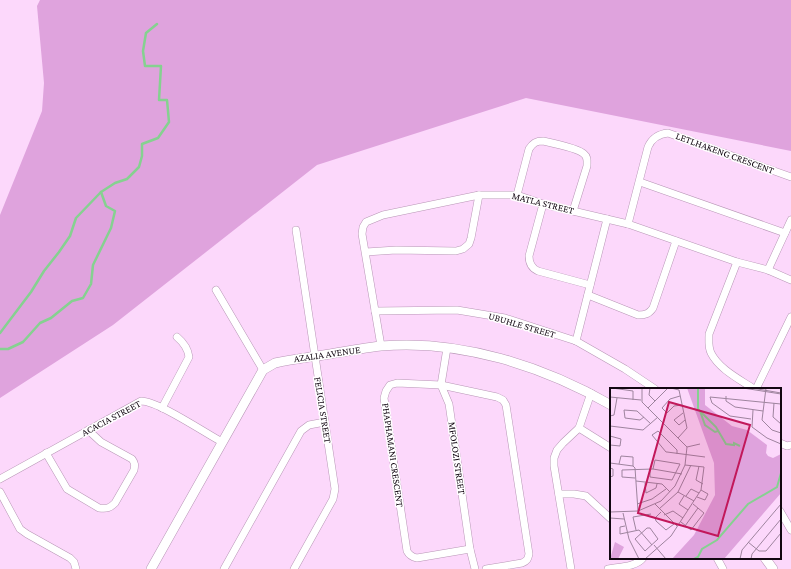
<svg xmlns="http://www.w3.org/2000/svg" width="791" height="569" font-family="'Crimson Pro',serif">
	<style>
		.green { fill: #dfa3dd }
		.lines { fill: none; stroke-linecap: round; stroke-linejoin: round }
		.stream { stroke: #85d190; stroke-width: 2.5 }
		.minor-casing { stroke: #b896b6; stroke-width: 8 }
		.tertiary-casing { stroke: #b896b6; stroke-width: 10 }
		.minor { stroke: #fff; stroke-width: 7 }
		.tertiary { stroke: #fff; stroke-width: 9 }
		.labels { text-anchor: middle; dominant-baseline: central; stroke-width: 3; stroke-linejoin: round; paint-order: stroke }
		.street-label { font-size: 10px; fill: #120712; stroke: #fff }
		.inset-river { fill: none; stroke: #85d190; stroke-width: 2 }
		.inset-road { fill: none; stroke: #9e849e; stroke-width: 1 }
		.view { fill: #c2185b; fill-opacity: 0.15; stroke: #c2185b; stroke-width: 2 }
		.inset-edge { fill: none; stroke: #120712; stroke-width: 2 }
	</style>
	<rect width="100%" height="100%" fill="#fcd8fb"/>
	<polygon class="green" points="40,0 791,0 791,151 526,98 317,165 113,325 0,398 0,215 42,111 44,83 37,6"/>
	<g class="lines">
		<g class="stream">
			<polyline points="0,333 31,292 44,271 59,252 70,236 76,218 101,192 115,183 127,179 139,167 142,156 142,144 158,138 169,122 167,100 159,100 161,66 145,66 143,51 146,33 157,24"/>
			<polyline points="0,349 8,349 23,342 40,323 51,318 72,301 83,298 91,284 93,265 111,228 115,211 106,206 101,192"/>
		</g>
		<g class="minor-casing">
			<g id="minor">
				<polyline points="640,182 785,233"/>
				<path d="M517 195 529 149C533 143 536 141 543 141 552 143 578 148 584 154 588 157 587 161 587 166L573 211"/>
				<path d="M543 204 529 256C529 263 531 268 538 271L590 285"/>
				<path d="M628 224 648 147C652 138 658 134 668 133L791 177"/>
				<polyline points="366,252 396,250 456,251 463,249 469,244 471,238 479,195"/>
				<path d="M737 262 709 334C709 341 708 347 711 353 719 369 739 379 754 389"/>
				<polyline points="768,270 791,220"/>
				<polyline points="216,290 263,370"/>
				<path d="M588 295 638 315C645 315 649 314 653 308L676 241"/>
				<polyline points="375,311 457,310 505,318 576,341 625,369 655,389"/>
				<polyline points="576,341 607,219"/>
				<polyline points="381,346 362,234 363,227 366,222 383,215 479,195 517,195 543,204 628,224 737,262 768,270 791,280"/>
				<polyline points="447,348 441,385 449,404 470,549 475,569"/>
				<polyline points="756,389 791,317"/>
				<path d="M162 408 189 357C188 349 183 342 177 337"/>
				<polyline points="579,428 611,448"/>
				<polyline points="780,443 787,446 791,445"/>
				<path d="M46 453 67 489 99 508C107 509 110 508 115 503L134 470C135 465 135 463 132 459L101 442 88 430"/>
				<path d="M0 479 141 401C158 401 205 433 222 442"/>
				<polyline points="0,492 20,529 27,534 70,558 74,562 76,569"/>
				<polyline points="559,494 574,494 586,496 611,519"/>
				<polyline points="780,511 791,530"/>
				<path d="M470 549 417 558C412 557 409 555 407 551L384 398 386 391 390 385 397 383 441 385 497 397 503 400 506 405 529 554C528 559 527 561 522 563L486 569"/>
				<polyline points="717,558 723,569"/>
				<polyline points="224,569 301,431 309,425 325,422"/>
				<polyline points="294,569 333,499 335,489 296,230"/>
				<polyline points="571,569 554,466 554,458 557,450 563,443 579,428 591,393"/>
				<path d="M608 569C618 567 636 567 643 558"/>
			</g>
		</g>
		<g class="tertiary-casing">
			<g id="tertiary">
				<polyline points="765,558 773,569"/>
				<path d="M151 569 263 370 275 363C293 359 312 357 330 354 347 351 364 348 381 346 460 339 543 366 611 405"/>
			</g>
		</g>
		<use href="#minor" class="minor"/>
		<use href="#tertiary" class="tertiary"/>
	</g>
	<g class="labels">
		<g class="street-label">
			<text transform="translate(725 153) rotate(20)">LETLHAKENG CRESCENT</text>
			<text transform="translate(543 203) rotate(14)">MATLA STREET</text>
			<text transform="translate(522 325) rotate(16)">UBUHLE STREET</text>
			<text transform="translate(327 354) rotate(-8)">AZALIA AVENUE</text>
			<text transform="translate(323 410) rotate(81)">FELICIA STREET</text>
			<text transform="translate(111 418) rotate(-28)">ACACIA STREET</text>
			<text transform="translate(393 455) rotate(82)">PHAPHAMANI CRESCENT</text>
			<text transform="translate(457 458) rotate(82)">MFOLOZI STREET</text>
		</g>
	</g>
	<g transform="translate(610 388)">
		<rect width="171" height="171" fill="#fcd8fb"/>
		<path d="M77 0H95V17L122 38 137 42 157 57 156 65 158 68 163 70 171 66V105L114 171H62L84 147 105 107 104 75ZM5 154 14 159 8 171H0Z" fill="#dfa3dd"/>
		<path class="inset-river" d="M88 0V21L106 39 116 56 124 57V55L130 58M90 23 95 37 105 44 108 43M84 171 88 169 92 161 107 152 138 116 167 99 171 85"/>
		<path class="inset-road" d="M2 0 23 3V12M40 0 39 7 45 13M61 0 69 2 77 40 68 50M133 0 171 6M142 0 171 5M156 0 152 32 162 42 171 45M70 8 60 11 52 20 57 25 64 18 72 17M116 8V13L125 19 153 23M0 9 31 12M164 15 163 29 171 36M38 20 58 0M143 22 142 39 157 50 171 56M73 25 64 32 69 37 75 32M0 28 4 27 7 10M34 29 30 32 15 30 14 22 27 23 41 36M141 31 120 28 102 15 100 9 171 16M0 38 33 42 48 29M0 48 11 51 10 58 0 57M77 59 90 56M67 66V62L48 43 42 47 56 64H57L95 69M0 75 23 78M9 76 11 68 23 69V78M23 78 25 80 28 123M89 78 86 92 93 96M0 80 3 81V88L0 89M40 81V89L62 92 70 76 45 72 43 81M25 90 12 89V82L43 81 72 86M26 93 52 96 60 104M35 95 36 105 46 100 47 96M68 104 84 113M74 108 69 116 78 122M76 108 81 101 89 105M87 109 95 112 98 106 91 102M27 116 42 111 56 101M45 116 67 138M49 121 68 104 81 77M0 124 28 123 51 113 65 98 75 77 77 59 32 14V0M51 124 45 130 46 133 56 142 64 136M13 125 19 151 29 171M54 127 63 123 73 130M0 130 14 131M71 134 81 142 94 125 83 116M15 138 10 139V146L29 142 42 157M75 138 88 120M37 140H40L48 151 35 163 25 151ZM26 142 23 129 41 126M138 154 149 163H156L171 145M44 157 56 171M35 171 61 148 91 102 94 79 75 77M130 171 132 162 171 116M141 171 142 166 171 131"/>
		<path class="view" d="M59 14 140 37 108 148 28 125Z"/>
		<rect width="171" height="171" class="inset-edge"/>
	</g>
</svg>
